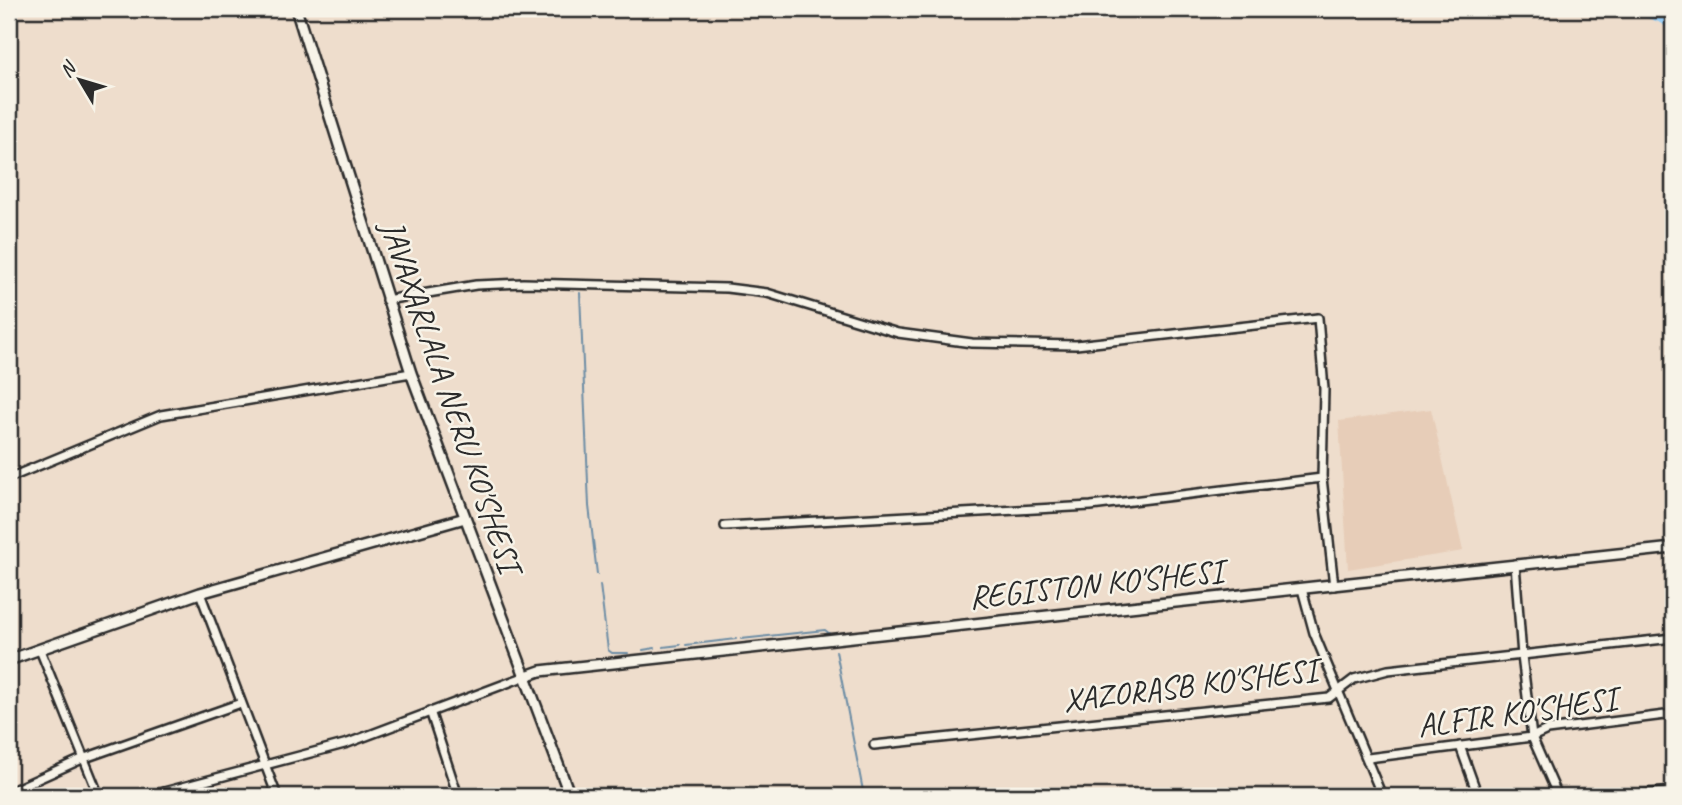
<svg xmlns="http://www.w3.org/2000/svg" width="1682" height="805" font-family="Caveat,sans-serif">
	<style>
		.built { fill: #e7cdb8 }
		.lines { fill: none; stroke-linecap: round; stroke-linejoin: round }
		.stream { stroke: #6d8da5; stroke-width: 2 }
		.canal { stroke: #99cef7; stroke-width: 7 }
		.minor-casing { stroke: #2b2b2b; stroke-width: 12 }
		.tertiary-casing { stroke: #2b2b2b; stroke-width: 14 }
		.minor { stroke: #f7f3e8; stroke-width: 7 }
		.tertiary { stroke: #f7f3e8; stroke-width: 9 }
		.labels { text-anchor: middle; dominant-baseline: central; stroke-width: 5; stroke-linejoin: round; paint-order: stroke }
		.street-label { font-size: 33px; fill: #2b2b2b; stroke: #f7f3e8 }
	</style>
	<rect width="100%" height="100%" fill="#edc"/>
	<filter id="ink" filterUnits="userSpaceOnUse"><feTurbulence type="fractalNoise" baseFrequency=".0143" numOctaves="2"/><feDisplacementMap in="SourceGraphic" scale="14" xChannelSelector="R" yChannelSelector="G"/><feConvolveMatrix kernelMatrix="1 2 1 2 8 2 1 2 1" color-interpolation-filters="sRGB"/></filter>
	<g filter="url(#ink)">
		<polygon class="built" points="1431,409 1463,551 1348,569 1339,421"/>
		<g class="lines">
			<g class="stream">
				<polyline points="580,293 589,506 597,574"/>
				<polyline points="600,585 608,650 612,653 628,653"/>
				<polyline points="741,639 825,630 830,634"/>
				<polyline points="686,645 736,639"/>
				<polyline points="663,647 680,645"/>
				<polyline points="643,650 655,648"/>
				<polyline points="836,651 864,796"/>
			</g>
			<path class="canal" d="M1571 9C1602 13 1650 3 1673 29"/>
			<g class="minor-casing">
				<g id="minor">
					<polyline points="1653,9 1673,13"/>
					<polyline points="386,300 476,285 523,283 727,288 767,293 898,333 972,343 1076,345 1318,318 1324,389 1322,478 1334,586"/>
					<polyline points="9,478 161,415 411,373"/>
					<polyline points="725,526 1091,506 1322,478"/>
					<polyline points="1515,564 1522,656 1532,737 1558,796"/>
					<polyline points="1302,589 1314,633 1382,796"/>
					<polyline points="200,593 277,796"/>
					<polyline points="40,650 99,796"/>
					<polyline points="430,711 458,796"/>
					<polyline points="874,745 1329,698 1354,679 1388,670 1673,638"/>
					<polyline points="1460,746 1478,796"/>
					<polyline points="1368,758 1532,737 1547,730 1673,714"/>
					<polyline points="9,792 82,759 241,703"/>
					<polyline points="164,792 348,743 526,676"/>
					<polyline points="1624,796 1673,791"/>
				</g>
			</g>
			<g class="tertiary-casing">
				<g id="tertiary">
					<polyline points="296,9 411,373 570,796"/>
					<polyline points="9,660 200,593 465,518"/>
					<polyline points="526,676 540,671 1673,548"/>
				</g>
			</g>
			<use href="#minor" class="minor"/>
			<use href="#tertiary" class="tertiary"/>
		</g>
	</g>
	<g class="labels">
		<g class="street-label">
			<text transform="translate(451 396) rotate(71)">JAVAXARLALA NERU KO'SHESI</text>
			<text transform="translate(1096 584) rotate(-6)">REGISTON KO'SHESI</text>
			<text transform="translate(1190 685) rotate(-7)">XAZORASB KO'SHESI</text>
			<text transform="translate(1517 712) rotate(-8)">ALFIR KO'SHESI</text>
		</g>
	</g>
	<rect width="1682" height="805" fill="none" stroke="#f7f3e8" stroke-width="35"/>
	<rect x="18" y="18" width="1647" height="770" fill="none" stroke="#2b2b2b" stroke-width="2.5" filter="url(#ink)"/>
	<g transform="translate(80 80) rotate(308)" stroke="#f7f3e8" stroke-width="5" paint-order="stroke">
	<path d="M0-5L12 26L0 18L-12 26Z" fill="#2b2b2b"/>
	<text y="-10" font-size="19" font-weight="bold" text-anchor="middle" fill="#2b2b2b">N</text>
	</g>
</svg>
